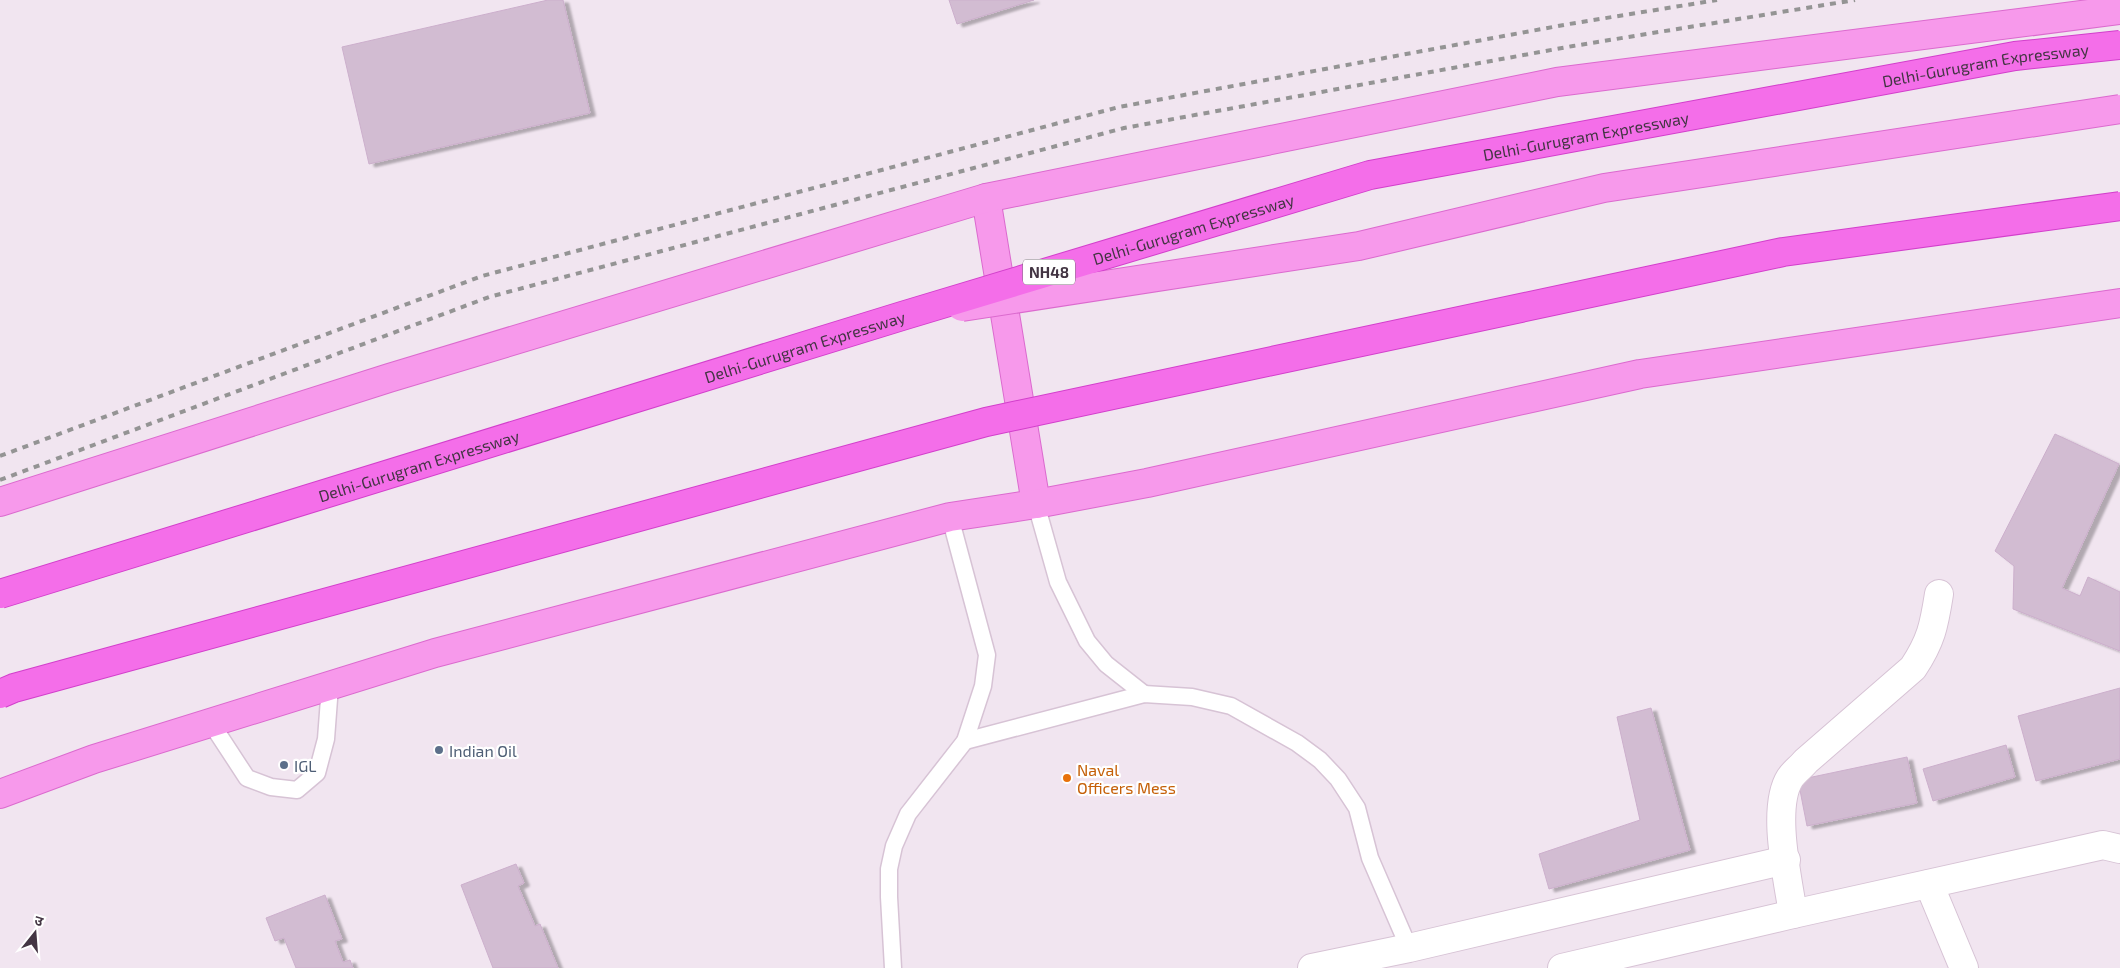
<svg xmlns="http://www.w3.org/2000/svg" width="2120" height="968" font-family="'Exo 2','Noto Sans Devanagari',sans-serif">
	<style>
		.building { fill: #d2bcd2; stroke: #ccafcc; filter: url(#shadow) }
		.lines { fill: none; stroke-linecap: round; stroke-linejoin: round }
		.service-casing { stroke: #d7c3d5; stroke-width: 19 }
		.minor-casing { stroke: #d7c3d5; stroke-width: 30 }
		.primary-casing { stroke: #db6ace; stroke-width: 30 }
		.service { stroke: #fff; stroke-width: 16 }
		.minor { stroke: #fff; stroke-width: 28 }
		.primary { stroke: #f799eb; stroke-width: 28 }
		.rail { stroke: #949494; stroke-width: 4; stroke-dasharray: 6 6; stroke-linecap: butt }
		.primary-bridge-casing { stroke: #db6ace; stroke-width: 30; stroke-linecap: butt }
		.motorway-bridge-casing { stroke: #d23fcb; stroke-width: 30; stroke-linecap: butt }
		.primary-bridge { stroke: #f799eb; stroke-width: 28 }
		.motorway-bridge { stroke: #f46ee9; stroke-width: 28 }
		.service-dot { fill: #5c6f8a; stroke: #fff; stroke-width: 2 }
		.food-dot { fill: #e8710a; stroke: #fff; stroke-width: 2 }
		.labels { text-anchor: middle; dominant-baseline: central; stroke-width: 4.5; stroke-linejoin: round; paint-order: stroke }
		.shield { fill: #fff; stroke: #7b727b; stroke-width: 1 }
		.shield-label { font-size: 15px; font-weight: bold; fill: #433543 }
		.street-label { font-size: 16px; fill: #433543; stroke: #fff }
		.service-label { font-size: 16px; fill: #4e5e75; stroke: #fff; text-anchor: start }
		.food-label { font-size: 16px; fill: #c56008; stroke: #fff; text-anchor: start }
	</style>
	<defs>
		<filter id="shadow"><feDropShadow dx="5.5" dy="3" stdDeviation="1" flood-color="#0004"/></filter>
	</defs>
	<rect width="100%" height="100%" fill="#f1e5f0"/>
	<g class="building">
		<polygon points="548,0 563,0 590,113 369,164 342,47"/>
		<polygon points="949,0 1034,0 957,24"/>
		<polygon points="2055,434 2119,464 2062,588 2080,596 2088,577 2120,592 2120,651 2013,609 2014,566 1995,551"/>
		<polygon points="2120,688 2120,759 2036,781 2018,716"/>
		<polygon points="1651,708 1690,850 1549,889 1539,854 1640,820 1617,717"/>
		<polygon points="2006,745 2015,777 1933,801 1923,769"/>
		<polygon points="1907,757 1917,803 1807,826 1798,780"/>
		<polygon points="516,864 524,883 518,886 535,926 540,924 558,968 493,968 461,885"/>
		<polygon points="325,895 342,939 335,941 343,962 350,960 353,968 296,968 284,938 275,941 266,918"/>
	</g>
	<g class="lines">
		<g class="service-casing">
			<g id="service">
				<polyline points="1036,504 1058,582 1087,641 1106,664 1144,694"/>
				<polyline points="211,723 247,778 271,787 297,790 317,773 326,739 330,686"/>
				<polyline points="965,741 1144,694 1192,697 1231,706 1297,743 1320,760 1338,779 1357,808 1370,858 1409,948"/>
				<polyline points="893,968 889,897 889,869 894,846 908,814 965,741 983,686 987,655 950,517"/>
			</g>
		</g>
		<g class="minor-casing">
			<g id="minor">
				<polyline points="1929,884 1964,968"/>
				<path d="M1793 914C1788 879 1771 808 1790 778 1794 772 1801 767 1806 761L1913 668C1931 641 1934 626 1939 594"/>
				<polyline points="1312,968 1409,948 1786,860"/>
				<polyline points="1562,968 1793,914 2103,845 2120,849"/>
			</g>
		</g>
		<g class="primary-casing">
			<g id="primary">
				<polyline points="986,198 1036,504"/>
				<polyline points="0,502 389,378 986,198 1557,82 2120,10"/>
				<polyline points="0,794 94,759 435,653 950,517 1036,504 1147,483 1640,374 2120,303"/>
			</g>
		</g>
		<use href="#service" class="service"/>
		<use href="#minor" class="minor"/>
		<use href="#primary" class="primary"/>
		<g class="rail">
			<polyline points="0,456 482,276 1119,107 1569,24 1717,0"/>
			<polyline points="0,480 489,297 1124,128 1573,46 1855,0"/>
		</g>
		<g class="primary-bridge-casing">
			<polyline id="primary-bridge" points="962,307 1359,246 1604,188 2120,109"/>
		</g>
		<g class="motorway-bridge-casing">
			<g id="motorway-bridge">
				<path id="s1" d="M0 594 902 316 1370 175 2015 56 2120 45"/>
				<polyline points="0,694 14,688 986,422 1783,252 2120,206"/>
			</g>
		</g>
		<use href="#primary-bridge" class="primary-bridge"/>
		<use href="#motorway-bridge" class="motorway-bridge"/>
	</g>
	<g class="service-dot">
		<circle cx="439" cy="750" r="5"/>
		<circle cx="284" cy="765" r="5"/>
	</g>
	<circle class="food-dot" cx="1067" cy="778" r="5"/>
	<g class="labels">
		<rect class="shield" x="1023" y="259.5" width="52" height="25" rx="4"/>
		<g class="shield-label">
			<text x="1049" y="272">NH48</text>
		</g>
		<g class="street-label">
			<text stroke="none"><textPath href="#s1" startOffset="2058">Delhi-Gurugram Expressway</textPath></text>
			<text stroke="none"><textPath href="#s1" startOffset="1652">Delhi-Gurugram Expressway</textPath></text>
			<text stroke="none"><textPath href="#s1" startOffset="1248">Delhi-Gurugram Expressway</textPath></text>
			<text stroke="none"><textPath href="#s1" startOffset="842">Delhi-Gurugram Expressway</textPath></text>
			<text stroke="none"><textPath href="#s1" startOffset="438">Delhi-Gurugram Expressway</textPath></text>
		</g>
		<g class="service-label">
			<text x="449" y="750">Indian Oil</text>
			<text x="294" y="765">IGL</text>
		</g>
		<g class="food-label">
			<text x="1077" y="769">Naval<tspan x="1077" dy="18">Officers Mess</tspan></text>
		</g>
	</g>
	<g transform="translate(35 933) rotate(17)" stroke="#ffffff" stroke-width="4" paint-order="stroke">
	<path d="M0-4L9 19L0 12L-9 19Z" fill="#433543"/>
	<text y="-8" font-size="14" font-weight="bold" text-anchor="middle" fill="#433543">उ</text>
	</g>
</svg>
